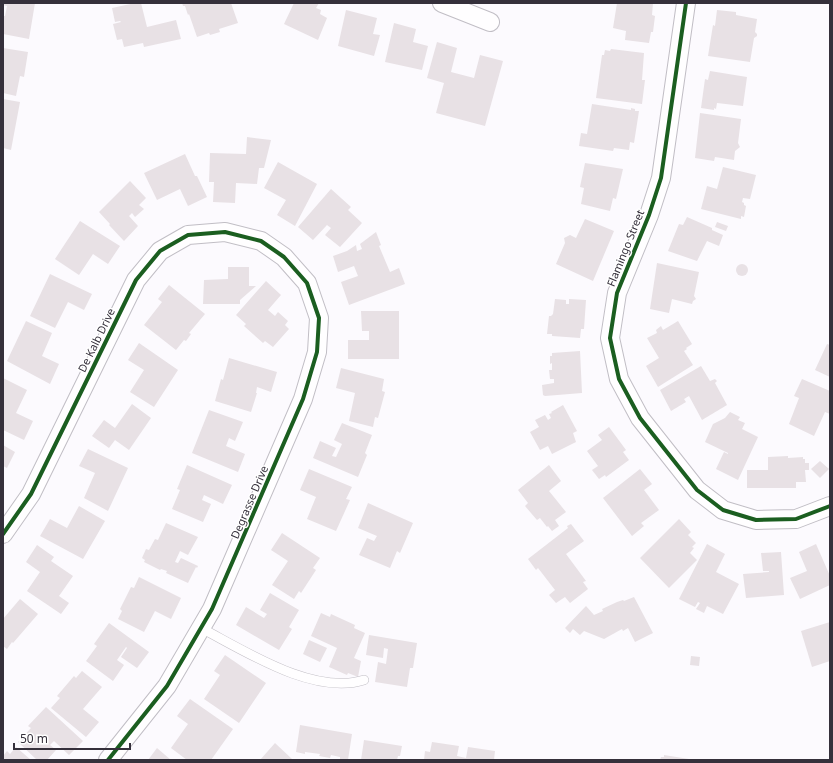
<svg xmlns="http://www.w3.org/2000/svg" width="833" height="763" font-family="'Noto Sans',sans-serif">
	<style>
		.building { fill: #e8e1e5 }
		.lines { fill: none; stroke-linecap: round; stroke-linejoin: round }
		.lane-casing { stroke: #c1bec5; stroke-width: 10 }
		.street-casing { stroke: #c1bec5; stroke-width: 20 }
		.lane { stroke: #fffeff; stroke-width: 9 }
		.street { stroke: #fffeff; stroke-width: 18 }
		.cycleway-casing { stroke: #fff; stroke-width: 6 }
		.cycleway { stroke: #1b5e20; stroke-width: 4 }
		.labels { text-anchor: middle; dominant-baseline: central; stroke-width: 3; stroke-linejoin: round; paint-order: stroke }
		.street-label { font-size: 11px; fill: #35303b; stroke: #fff }
	</style>
	<rect width="100%" height="100%" fill="#fcfafe"/>
	<g class="building">
		<polygon points="3,3 35,3 29,39 3,34 3,16 5,16 7,6 3,5"/>
		<polygon points="135,3 141,3 147,27 176,20 181,39 144,47 143,43 124,47 122,39 117,40 113,24 121,22 120,21 115,22 112,8"/>
		<polygon points="182,3 231,3 238,23 219,29 220,32 210,35 209,33 197,37 189,14 188,15 185,6 183,6"/>
		<polygon points="294,3 319,3 316,8 321,10 320,14 327,18 318,40 284,24"/>
		<polygon points="617,3 653,3 652,15 655,16 653,32 651,32 649,43 625,40 626,31 613,28"/>
		<polygon points="346,10 377,18 373,34 380,35 374,56 338,46"/>
		<polygon points="717,10 736,12 736,15 757,19 755,32 757,34 757,36 754,38 750,62 708,56 713,25 715,26"/>
		<polygon points="394,23 416,29 413,42 428,46 422,70 385,62"/>
		<polygon points="437,42 457,48 451,72 474,78 480,55 503,61 485,126 436,113 444,83 427,78"/>
		<polygon points="3,48 28,52 24,77 20,76 16,96 3,93"/>
		<polygon points="611,49 644,53 642,80 645,80 642,104 596,98 602,55 604,55 605,50 610,51"/>
		<polygon points="710,71 747,77 743,106 717,103 716,109 714,108 714,110 701,108 705,79 708,80"/>
		<polygon points="3,99 20,102 11,150 3,148"/>
		<polygon points="592,104 631,110 631,108 635,109 635,111 639,111 634,143 630,142 629,150 614,148 613,151 579,146 581,133 587,134"/>
		<polygon points="700,113 741,119 738,143 740,147 735,151 734,160 715,157 714,161 695,158"/>
		<polygon points="247,137 271,140 264,168 259,168 257,184 236,183 235,203 213,202 214,182 209,182 210,153 246,154"/>
		<polygon points="185,154 195,176 197,176 207,197 188,206 180,189 157,200 144,173"/>
		<polygon points="278,162 317,184 295,226 277,215 286,200 264,188"/>
		<polygon points="585,163 623,169 616,199 613,198 610,211 581,204 584,188 580,187"/>
		<polygon points="723,167 756,175 750,199 743,198 742,202 744,203 744,205 746,206 744,217 741,216 741,219 701,209 707,186 717,189"/>
		<polygon points="130,181 146,198 139,205 144,209 135,217 132,213 129,216 138,226 124,241 109,225 110,224 99,212"/>
		<polygon points="331,189 351,207 348,210 362,223 340,247 325,235 331,228 327,225 313,240 298,227"/>
		<polygon points="687,217 712,228 712,230 723,235 719,246 707,241 697,261 668,251 679,224 683,225"/>
		<polygon points="585,219 614,231 593,281 556,264 565,243 564,238 570,235 576,238"/>
		<polygon points="80,221 120,246 108,264 93,254 79,275 55,259"/>
		<polygon points="717,222 728,226 726,231 715,227"/>
		<polygon points="376,232 381,245 379,246 390,272 399,268 405,284 349,305 341,282 358,276 354,266 338,272 333,256 347,251 356,245 357,251 362,249 360,244"/>
		<polygon points="657,263 699,272 694,296 696,299 693,301 692,304 672,299 669,313 650,309"/>
		<circle cx="742" cy="270" r="6"/>
		<polygon points="228,267 249,267 249,286 256,286 240,300 240,304 203,304 204,280 228,279"/>
		<polygon points="50,274 92,294 84,310 68,302 55,328 30,316"/>
		<polygon points="266,281 281,295 268,310 275,316 278,312 288,321 285,325 289,329 273,347 265,341 263,343 244,326 246,324 236,315"/>
		<polygon points="169,285 205,314 189,333 191,334 186,341 184,340 176,350 144,325 162,302 158,299"/>
		<polygon points="555,299 566,300 566,304 569,304 569,299 586,300 584,329 581,329 580,338 552,336 552,334 547,334 549,316 551,316 553,314"/>
		<polygon points="361,311 399,311 399,359 348,359 348,340 369,340 369,331 362,331"/>
		<polygon points="26,321 52,333 42,356 59,364 50,384 7,361"/>
		<polygon points="678,321 692,344 686,348 687,349 684,351 693,365 658,387 646,366 659,358 647,338 657,333 656,330 661,326 663,330"/>
		<polygon points="139,343 178,370 154,407 130,392 144,370 128,360"/>
		<polygon points="827,344 830,345 830,377 815,370"/>
		<polygon points="580,351 582,393 545,396 543,395 542,385 554,383 554,379 550,379 549,370 552,370 552,363 550,364 550,356 552,356 552,353"/>
		<polygon points="229,358 277,372 271,392 257,387 256,393 257,393 251,412 215,401 221,379 223,380"/>
		<polygon points="701,366 710,381 715,379 717,381 715,383 727,405 702,420 689,396 684,399 686,402 671,411 660,390"/>
		<polygon points="341,368 384,379 382,391 385,392 378,418 375,417 373,427 349,421 355,393 336,388"/>
		<polygon points="3,378 27,390 16,413 33,421 24,440 3,430"/>
		<polygon points="802,379 830,391 830,414 825,412 814,436 789,424 799,398 794,396"/>
		<polygon points="132,404 151,418 129,450 115,440 109,448 92,436 104,420 115,428"/>
		<polygon points="563,405 577,431 573,433 576,442 552,454 548,446 540,450 530,432 539,427 535,420 545,415 548,420 551,418 549,414 552,413 551,412"/>
		<polygon points="209,410 243,422 235,441 229,438 226,446 245,454 238,472 192,453"/>
		<polygon points="730,412 740,417 738,420 745,423 742,429 758,437 738,480 716,469 724,452 728,454 728,453 705,442 713,424 725,418"/>
		<polygon points="342,423 372,435 365,453 367,455 358,477 313,458 320,441 336,448 332,456 336,457 342,444 334,440"/>
		<polygon points="609,427 626,450 623,452 629,460 606,477 605,475 599,479 592,470 598,466 587,451 602,440 598,435"/>
		<polygon points="3,445 15,452 7,468 3,466"/>
		<polygon points="88,449 128,468 108,511 84,498 95,473 79,466"/>
		<polygon points="788,456 788,458 803,457 803,459 805,459 805,463 809,463 809,470 805,470 806,482 796,482 796,488 747,488 747,470 768,470 768,457"/>
		<polygon points="820,461 829,469 820,478 811,469"/>
		<polygon points="187,465 232,485 223,504 204,495 202,500 211,504 203,522 172,509 180,490 177,489"/>
		<polygon points="549,465 561,481 549,491 566,512 555,520 559,526 552,531 548,526 547,527 540,518 537,520 525,506 528,503 518,490"/>
		<polygon points="309,469 352,487 346,499 350,500 336,531 307,519 316,497 300,490"/>
		<polygon points="640,469 652,484 644,490 659,510 641,523 644,526 632,536 603,498"/>
		<polygon points="368,503 413,523 400,553 397,551 390,568 359,555 367,538 374,541 377,536 358,528"/>
		<polygon points="79,506 105,521 83,559 40,536 50,519 67,528"/>
		<polygon points="679,519 691,532 688,535 696,543 692,547 694,548 690,553 697,560 669,588 640,558"/>
		<polygon points="166,523 198,537 188,555 180,551 175,562 178,563 181,558 198,566 197,568 196,567 188,583 166,573 167,571 161,569 160,570 144,562 145,560 142,558 146,549 149,550 155,539 158,540"/>
		<polygon points="571,524 584,541 566,554 586,581 583,582 588,589 570,603 565,597 556,603 549,595 555,590 538,568 536,570 528,559 568,528 567,526"/>
		<polygon points="282,533 320,558 313,568 316,570 301,593 299,591 294,599 272,585 288,561 271,550"/>
		<polygon points="707,544 725,554 716,572 739,584 723,614 707,606 704,613 696,609 700,603 698,602 695,607 679,599"/>
		<polygon points="816,544 830,576 830,585 800,599 790,578 807,571 799,552"/>
		<polygon points="37,545 54,557 51,561 73,576 59,596 69,603 61,614 27,591 40,572 26,562"/>
		<polygon points="781,552 784,595 746,598 743,574 769,572 769,571 763,571 761,553"/>
		<polygon points="139,577 181,598 171,619 155,611 144,632 118,619 122,611 120,609 131,587 134,588"/>
		<polygon points="270,593 299,610 289,627 292,629 279,650 236,625 246,607 264,618 267,614 260,610"/>
		<polygon points="634,597 653,633 635,642 628,628 623,631 622,629 604,639 584,631 580,635 573,629 570,633 565,628 586,606 594,615 603,611 602,609 617,602 623,600 624,601"/>
		<polygon points="20,599 38,614 13,643 12,642 7,649 3,646 3,619"/>
		<polygon points="321,613 330,617 331,614 355,625 354,628 365,633 354,658 361,661 358,677 348,673 347,675 329,667 337,648 311,636"/>
		<polygon points="830,622 830,661 812,667 801,631"/>
		<polygon points="109,623 149,652 137,668 121,657 127,648 126,647 117,660 124,665 113,681 86,661 97,646 94,644"/>
		<polygon points="369,635 417,643 413,668 410,668 407,687 375,682 378,662 386,664 388,649 384,648 383,658 366,655"/>
		<polygon points="309,640 327,648 320,662 303,654"/>
		<polygon points="225,655 266,683 239,723 204,699 220,675 214,671"/>
		<polygon points="691,656 700,657 699,666 690,665"/>
		<polygon points="82,671 102,687 83,709 99,722 86,737 51,708 60,698 57,696 74,676 76,678"/>
		<polygon points="190,699 233,729 211,760 187,760 171,748 188,724 177,716"/>
		<polygon points="46,707 83,741 69,755 54,741 50,745 56,750 47,760 37,760 18,742 31,728 28,726"/>
		<polygon points="300,725 352,734 348,760 340,759 340,757 331,755 330,758 319,756 320,754 305,752 305,754 296,752"/>
		<polygon points="364,740 402,746 400,756 398,756 397,760 361,760"/>
		<polygon points="432,742 459,746 457,756 466,758 468,747 495,751 494,760 424,760 425,751 430,752"/>
		<polygon points="275,743 292,759 292,760 260,760"/>
		<polygon points="16,747 31,760 3,760 3,756 7,751 10,754"/>
		<polygon points="157,748 171,760 148,760"/>
		<polygon points="664,755 689,759 689,760 660,760 661,757 664,757"/>
	</g>
	<g class="lines">
		<g class="lane-casing">
			<path id="lane" d="M201 628C245 651 314 696 364 680"/>
		</g>
		<g class="street-casing">
			<g id="street">
				<polyline points="442,3 490,22"/>
				<polyline points="686,3 661,178 649,215 617,293 610,338 619,379 640,418 697,490 723,510 756,520 796,519 830,506"/>
				<polyline points="3,534 31,494 136,280 160,251 188,235 225,232 261,241 284,257 307,283 319,318 317,352 303,399 212,609 167,686 108,760"/>
			</g>
		</g>
		<use href="#lane" class="lane"/>
		<use href="#street" class="street"/>
		<g class="cycleway-casing">
			<g id="cycleway">
				<polyline points="686,3 661,178 649,215 617,293 610,338 619,379 640,418 697,490 723,510 756,520 796,519 830,506"/>
				<polyline points="3,534 31,494 136,280 160,251 188,235 225,232 261,241 284,257 307,283 319,318 317,352 303,399 212,609 167,686 108,760"/>
			</g>
		</g>
		<use href="#cycleway" class="cycleway"/>
	</g>
	<g class="labels">
		<g class="street-label">
			<text transform="translate(625 248) rotate(-68)">Flamingo Street</text>
			<text transform="translate(96 340) rotate(-64)">De Kalb Drive</text>
			<text transform="translate(249 502) rotate(-67)">Degrasse Drive</text>
		</g>
	</g>
	<rect width="833" height="763" fill="none" stroke="#35303b" stroke-width="8"/>
	<path d="M14 743v6h116v-6" fill="none" stroke="#35303b" stroke-width="2"/>
	<text x="20" y="743" font-size="12" fill="#35303b" stroke="#ffffff" stroke-width="3" paint-order="stroke">50 m</text>
</svg>
